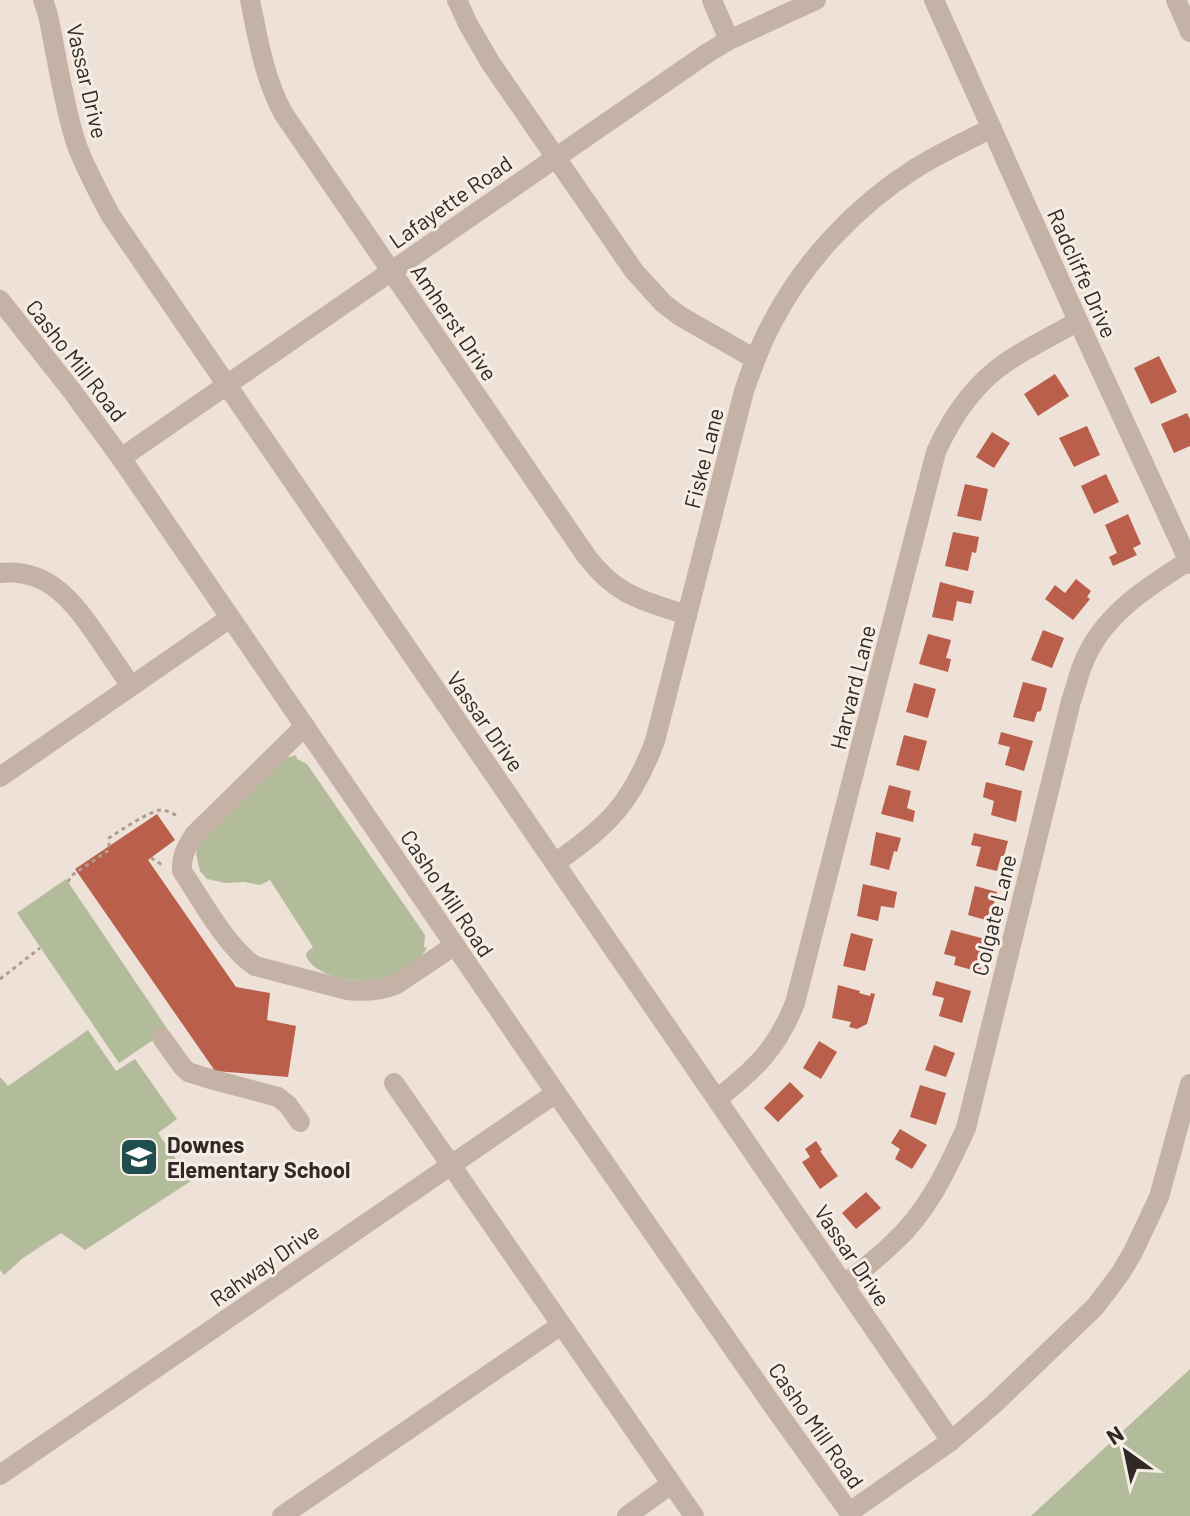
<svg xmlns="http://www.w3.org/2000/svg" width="1190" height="1516" font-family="Barlow,sans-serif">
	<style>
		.green { fill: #b2bb9a }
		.building { fill: #b95f4b }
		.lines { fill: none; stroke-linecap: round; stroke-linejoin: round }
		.path { stroke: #b09c90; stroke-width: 3; stroke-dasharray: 4 4; stroke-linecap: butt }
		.minor { stroke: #c4b2a6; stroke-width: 20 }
		.labels { text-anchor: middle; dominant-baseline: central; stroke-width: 6; stroke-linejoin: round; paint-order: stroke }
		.street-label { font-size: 22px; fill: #312926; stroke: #f6ede4 }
		.poi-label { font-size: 22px; font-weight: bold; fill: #312926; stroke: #f6ede4; text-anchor: start }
	</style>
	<rect width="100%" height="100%" fill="#eee2d8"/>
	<g class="green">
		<path d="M296 755 297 759 307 764 425 935 424 947 427 948C407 980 363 988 330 975 319 971 311 966 306 956L307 952 313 947 270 880 260 885 244 882 225 883 207 879 200 871 196 854 198 847 205 837 285 758Z"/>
		<polygon points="66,879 168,1030 119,1063 17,913"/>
		<polygon points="88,1030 116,1071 135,1059 177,1119 158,1133 191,1181 85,1250 61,1233 23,1258 4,1275 0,1270 0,1077 8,1086"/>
		<polygon points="1190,1369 1190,1516 1031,1516"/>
	</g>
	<g class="building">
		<polygon points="1159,356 1177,392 1151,404 1134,368"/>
		<polygon points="1055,374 1069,396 1038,416 1024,394"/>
		<polygon points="1187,413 1190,419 1190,446 1174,453 1161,424"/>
		<polygon points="1087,426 1100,455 1074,467 1059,438"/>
		<polygon points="992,432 1010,443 994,468 976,457"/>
		<polygon points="1106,474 1119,502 1094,514 1081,486"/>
		<polygon points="965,484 988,489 981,521 957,516"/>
		<polygon points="1128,514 1141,544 1133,548 1137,555 1113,566 1109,557 1117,553 1105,525"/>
		<polygon points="953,532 979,537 976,553 972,552 968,571 945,566"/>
		<polygon points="1076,579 1091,591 1087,597 1090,599 1073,620 1045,599 1055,585 1065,593"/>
		<polygon points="940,582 974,591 971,604 957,601 953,621 932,617"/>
		<polygon points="1043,630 1064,638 1052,668 1031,660"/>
		<polygon points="928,634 951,640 946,658 951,659 948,672 919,664"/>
		<polygon points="1023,682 1047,688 1041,711 1037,712 1034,722 1013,717"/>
		<polygon points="914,683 936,689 928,718 906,712"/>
		<polygon points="1001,732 1033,741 1024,771 1005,765 1010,747 998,744"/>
		<polygon points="904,735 927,741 919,771 896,765"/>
		<polygon points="986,782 1022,791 1016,822 991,815 994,801 983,797"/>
		<polygon points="889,785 911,791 907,808 915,811 913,822 881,814"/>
		<polygon points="157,814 175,840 148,860 236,987 270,993 267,1020 296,1026 288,1077 215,1071 75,869"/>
		<polygon points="876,832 901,838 897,852 894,851 889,870 870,865"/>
		<polygon points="974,833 1008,841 1004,856 1001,856 997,871 976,866 981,847 971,845"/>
		<polygon points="863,884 897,892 894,908 881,906 878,921 857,916"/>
		<polygon points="975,886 997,892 989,921 968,915"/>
		<polygon points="951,930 989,940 980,972 954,965 956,957 944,954"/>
		<polygon points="851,933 873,939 865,971 843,966"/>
		<polygon points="936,981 971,991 962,1023 939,1016 944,998 932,995"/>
		<polygon points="838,985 860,991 859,993 870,996 871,993 875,994 867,1024 857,1029 849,1027 851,1022 832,1018"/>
		<polygon points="819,1041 837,1052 821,1079 803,1068"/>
		<polygon points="934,1045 955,1053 946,1077 925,1070"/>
		<polygon points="790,1082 804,1096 778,1122 764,1108"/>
		<polygon points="920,1085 946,1093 936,1125 910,1117"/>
		<polygon points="900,1129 927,1145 912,1169 895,1159 900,1149 891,1143"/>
		<polygon points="816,1141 822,1150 820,1151 838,1176 820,1189 802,1162 810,1157 805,1149"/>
		<polygon points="866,1192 881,1208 856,1229 842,1213"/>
	</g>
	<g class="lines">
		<g class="path">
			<polyline points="151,858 161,864 165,864"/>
			<path d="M68 882 71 876 109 850V838C120 831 149 811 161 810 167 810 174 814 179 817"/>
			<polyline points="0,979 40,948"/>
		</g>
		<g class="minor">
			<path d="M43 0 48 15C57 58 63 102 76 143 85 168 98 192 111 216L951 1441"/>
			<path d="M250 0C258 39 264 77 283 113L587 557C617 596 643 601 687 615"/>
			<polyline points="457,0 468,24 490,62 634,271 663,303 680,316 755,359"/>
			<polyline points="712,0 729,40"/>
			<polyline points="934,0 1078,321 1190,564"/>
			<polyline points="1176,0 1190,32"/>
			<polyline points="0,300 72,391 121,458 556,1093 771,1403 852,1516"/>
			<polyline points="121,458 706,54 729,40 816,0"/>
			<path d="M0 573C50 568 74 603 99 639 110 655 120 670 131 686"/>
			<path d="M305 726 194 835C186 848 181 857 182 871 201 899 227 948 255 966L347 990C365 992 381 991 397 984L455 945"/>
			<polyline points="0,777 230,618"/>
			<path d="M555 863C609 825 631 804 655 741L744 391C752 368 760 345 772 323 804 261 856 206 916 168 940 153 966 141 992 128"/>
			<polyline points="162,1038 182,1066 188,1072 207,1078 278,1097 288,1105 300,1122"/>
			<polyline points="394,1083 694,1516"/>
			<path d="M717 1099C755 1069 777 1049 795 1003L936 452C952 416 975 383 1008 361 1030 346 1055 335 1078 321"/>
			<path d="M844 1285C860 1271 877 1259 892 1244 927 1213 947 1170 966 1128L1071 701C1076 687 1079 672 1085 659 1105 613 1148 587 1188 561"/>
			<polyline points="0,1475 556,1093"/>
			<polyline points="850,1512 951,1441 994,1404 1095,1307 1120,1274 1133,1252 1159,1197 1190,1084"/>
			<polyline points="282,1516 561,1325"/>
			<polyline points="627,1516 671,1484"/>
		</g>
	</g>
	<defs>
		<g id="school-square" transform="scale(2)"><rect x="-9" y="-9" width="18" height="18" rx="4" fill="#204d4e" stroke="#f6ede4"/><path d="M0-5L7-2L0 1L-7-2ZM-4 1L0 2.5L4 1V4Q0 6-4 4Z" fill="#fff"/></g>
	</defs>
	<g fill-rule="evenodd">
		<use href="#school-square" x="139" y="1157"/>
	</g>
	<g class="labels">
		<g class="street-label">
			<text transform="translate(88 81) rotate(77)">Vassar Drive</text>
			<text transform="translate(450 201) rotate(-35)">Lafayette Road</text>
			<text transform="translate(1083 273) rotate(66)">Radcliffe Drive</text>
			<text transform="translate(455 322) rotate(56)">Amherst Drive</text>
			<text transform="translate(77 360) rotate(52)">Casho Mill Road</text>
			<text transform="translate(703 458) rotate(-76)">Fiske Lane</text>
			<text transform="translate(852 687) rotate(-76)">Harvard Lane</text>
			<text transform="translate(486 721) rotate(55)">Vassar Drive</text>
			<text transform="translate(448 893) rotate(56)">Casho Mill Road</text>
			<text transform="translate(993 915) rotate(-76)">Colgate Lane</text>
			<text transform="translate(853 1255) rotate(56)">Vassar Drive</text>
			<text transform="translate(264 1264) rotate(-35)">Rahway Drive</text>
			<text transform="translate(817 1425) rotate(55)">Casho Mill Road</text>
		</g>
		<g class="poi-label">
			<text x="167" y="1144">Downes<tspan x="167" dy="25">Elementary School</tspan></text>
		</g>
	</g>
	<g transform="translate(1126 1452) rotate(327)" stroke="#f6ede4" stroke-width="6" paint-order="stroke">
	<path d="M0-6L14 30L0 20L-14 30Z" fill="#312926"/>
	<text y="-12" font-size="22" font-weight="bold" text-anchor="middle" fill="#312926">N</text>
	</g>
</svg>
